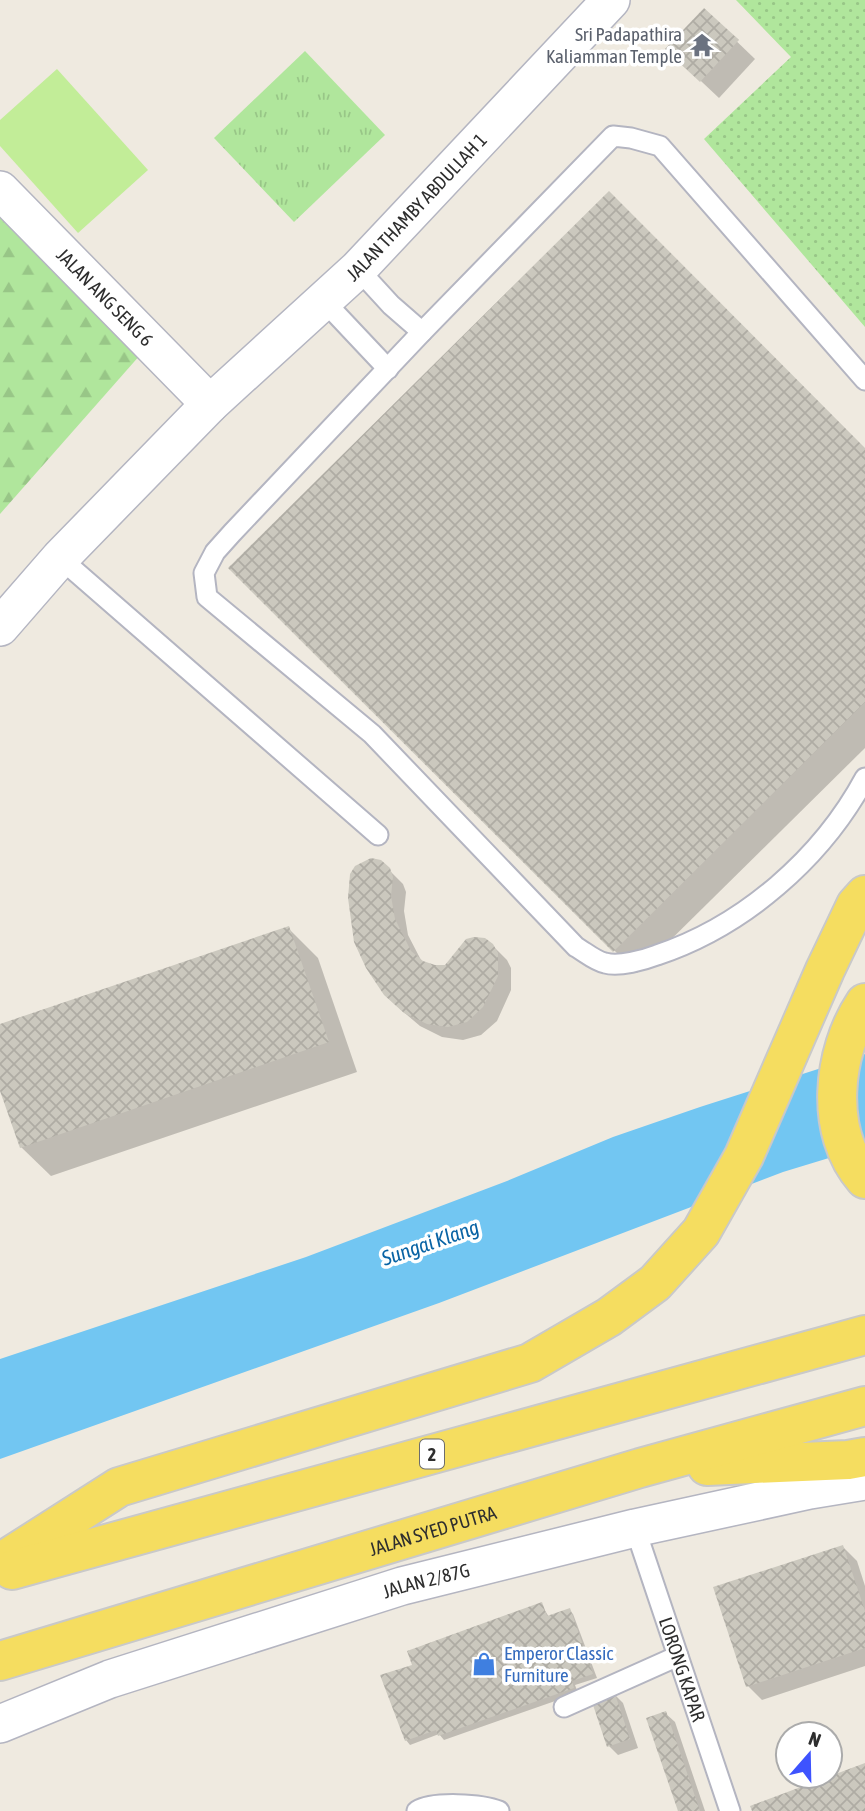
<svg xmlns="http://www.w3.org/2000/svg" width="865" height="1811" font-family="'Asap Condensed',sans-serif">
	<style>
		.grass { fill: url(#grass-dots) }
		.forest { fill: url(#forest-firs) }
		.park { fill: url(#park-tufts) }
		.pitch { fill: #c2ed98 }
		.water { fill: #72c6f2 }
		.shadow { fill: #0003 }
		.building { fill: url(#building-cross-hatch) }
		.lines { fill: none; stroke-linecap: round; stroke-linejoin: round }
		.lane-casing { stroke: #b4b5c1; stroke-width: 23 }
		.street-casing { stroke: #b4b5c1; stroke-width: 40 }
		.primary-casing { stroke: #c9c9c9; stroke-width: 42 }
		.lane { stroke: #fff; stroke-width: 19 }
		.street { stroke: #fff; stroke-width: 37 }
		.primary { stroke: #f5dd60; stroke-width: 38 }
		.labels { text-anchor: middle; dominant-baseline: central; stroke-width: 7; stroke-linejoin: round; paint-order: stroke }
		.shield { fill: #fff; stroke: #6d6d6d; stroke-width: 2 }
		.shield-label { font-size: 18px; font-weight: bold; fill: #2e2e2e }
		.worship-label { font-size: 19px; fill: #5b616d; stroke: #fff; text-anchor: end }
		.street-label { font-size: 19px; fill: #2e2e2e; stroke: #fff }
		.shop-label { font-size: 19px; fill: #366cbe; stroke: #fff; text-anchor: start }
		.water-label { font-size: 21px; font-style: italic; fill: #0a64a5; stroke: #fff }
	</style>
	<defs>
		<pattern id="grass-dots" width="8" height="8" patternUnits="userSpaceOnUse" patternTransform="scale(1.75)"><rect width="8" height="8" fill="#b0e69c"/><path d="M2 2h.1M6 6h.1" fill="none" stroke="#98c687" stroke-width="1.8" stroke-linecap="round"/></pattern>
		<pattern id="forest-firs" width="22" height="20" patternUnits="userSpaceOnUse" patternTransform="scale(1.75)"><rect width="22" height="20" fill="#b0e69c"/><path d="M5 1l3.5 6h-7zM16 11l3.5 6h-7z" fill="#98c687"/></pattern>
		<pattern id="park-tufts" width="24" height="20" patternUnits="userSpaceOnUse" patternTransform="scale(1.75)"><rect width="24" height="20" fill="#b0e69c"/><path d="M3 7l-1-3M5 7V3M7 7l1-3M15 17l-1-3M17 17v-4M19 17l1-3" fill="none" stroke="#98c687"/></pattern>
		<pattern id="building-cross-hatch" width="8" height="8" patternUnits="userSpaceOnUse" patternTransform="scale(1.75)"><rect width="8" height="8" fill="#cbc8be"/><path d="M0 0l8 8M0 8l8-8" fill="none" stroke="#afaca4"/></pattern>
	</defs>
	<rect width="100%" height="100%" fill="#efeae0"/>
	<polygon class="grass" points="736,0 865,0 865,327 704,139 791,57"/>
	<polygon class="forest" points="0,210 141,354 0,514"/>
	<polygon class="park" points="305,51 385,135 294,222 214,138"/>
	<polygon class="pitch" points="57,69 148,170 78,233 0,146 0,120"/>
	<polygon class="water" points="865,1054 865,1147 783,1172 439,1303 0,1459 0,1359 306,1257 507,1181 613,1137 700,1107"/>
	<g class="shadow">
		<polygon points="704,10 755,59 719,98 685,66"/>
		<polygon points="865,450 865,748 637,973 231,568"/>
		<polygon points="388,869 403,884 406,892 404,911 408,935 422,962 435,967 445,966 492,945 507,960 511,968 511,990 497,1021 481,1035 463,1040 442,1037 420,1026 400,1009"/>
		<polygon points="288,928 318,958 357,1072 51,1176 21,1147 0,1086 0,1026"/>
		<polygon points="843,1547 857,1561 865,1586 865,1666 762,1700 748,1686"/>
		<polygon points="541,1604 549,1617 569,1610 573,1614 597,1678 575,1685 578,1693 444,1740 439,1734 410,1745 406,1740 414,1666"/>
		<polygon points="613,1693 623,1703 638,1748 618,1755 609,1746"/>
		<polygon points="665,1713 675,1722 705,1811 680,1811"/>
	</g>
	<g class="building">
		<polygon points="704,8 739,40 700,82 665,49"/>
		<polygon points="609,191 865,448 865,702 613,952 228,568"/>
		<polygon points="371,858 381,860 390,868 393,877 391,896 395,919 411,951 423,961 435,965 445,965 466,939 474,937 485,938 493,944 498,953 498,976 483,1007 467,1022 448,1027 427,1024 404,1013 384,995 366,968 354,942 348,898 350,874 355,866"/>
		<polygon points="289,926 329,1042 20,1148 0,1091 0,1024"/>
		<polygon points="843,1545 865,1611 865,1648 746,1687 713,1587"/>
		<polygon points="542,1602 547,1616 570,1608 593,1674 572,1681 574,1688 438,1736 436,1730 405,1741 380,1675 412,1665 407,1651"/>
		<polygon points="614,1691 630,1739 607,1747 591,1699"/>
		<polygon points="666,1711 700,1811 678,1811 646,1718"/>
		<polygon points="865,1763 865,1811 752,1811 750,1806"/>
	</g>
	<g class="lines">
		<g class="lane-casing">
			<g id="lane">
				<polyline points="358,269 391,305 422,332"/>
				<polyline points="323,300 388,369"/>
				<path d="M865 380 660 146 631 138 613 136 422 332 232 533 215 552 204 573 207 597 372 734 576 947C585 952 595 961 605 963 619 967 644 960 657 955 744 926 822 858 865 778"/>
				<polyline points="60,558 378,835"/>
				<path id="s1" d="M635 1528 730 1811"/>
				<polyline points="564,1707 678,1656"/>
				<path d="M417 1811C433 1801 482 1804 499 1811"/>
			</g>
		</g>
		<g class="street-casing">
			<g id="street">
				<path id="s2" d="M0 190 210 404"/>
				<path id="s3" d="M0 627 60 558 210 404 358 269 611 0"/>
				<path id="s4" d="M0 1724 110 1679 402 1586 635 1528 810 1490 865 1481"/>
			</g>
		</g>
		<g class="primary-casing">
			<g id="primary">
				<path d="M865 1003C832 1052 824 1133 865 1179"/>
				<polyline points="707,1466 848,1460 865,1457"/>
				<polyline points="0,1563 119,1487 530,1363 609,1317 655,1283 701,1232 744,1156 825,970 856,905 865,895"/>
				<polyline points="12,1570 865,1335"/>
				<path id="s5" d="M0 1661 640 1468 865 1406"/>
			</g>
		</g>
		<use href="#lane" class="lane"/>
		<use href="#street" class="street"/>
		<use href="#primary" class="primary"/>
	</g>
	<defs>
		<g id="temple-bare" transform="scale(1.89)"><path d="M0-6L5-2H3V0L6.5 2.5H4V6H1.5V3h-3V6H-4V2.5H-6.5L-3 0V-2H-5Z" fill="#6b7280" stroke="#fff" stroke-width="2.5" paint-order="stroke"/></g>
		<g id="shop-bare" transform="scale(1.89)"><path d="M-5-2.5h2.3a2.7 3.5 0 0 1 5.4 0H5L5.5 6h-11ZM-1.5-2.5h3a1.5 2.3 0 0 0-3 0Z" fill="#3f7fe0" stroke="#fff" stroke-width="2.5" paint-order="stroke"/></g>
	</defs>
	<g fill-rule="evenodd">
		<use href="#temple-bare" x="702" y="45"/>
		<use href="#shop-bare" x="484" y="1664"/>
	</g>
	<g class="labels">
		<rect class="shield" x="420" y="1439.5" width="24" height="29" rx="5"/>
		<g class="shield-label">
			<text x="432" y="1454">2</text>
		</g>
		<g class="worship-label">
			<text x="682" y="34">Sri Padapathira<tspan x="682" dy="22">Kaliamman Temple</tspan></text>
		</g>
		<g class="street-label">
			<text stroke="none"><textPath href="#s3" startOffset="592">JALAN THAMBY ABDULLAH 1</textPath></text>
			<text stroke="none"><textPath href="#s2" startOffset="150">JALAN ANG SENG 6</textPath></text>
			<text stroke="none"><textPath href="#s5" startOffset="452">JALAN SYED PUTRA</textPath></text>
			<text stroke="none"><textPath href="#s4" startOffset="450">JALAN 2/87G</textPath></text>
			<text stroke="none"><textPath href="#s1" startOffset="149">LORONG KAPAR</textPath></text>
		</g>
		<g class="shop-label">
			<text x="504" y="1653">Emperor Classic<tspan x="504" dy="22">Furniture</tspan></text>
		</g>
		<g class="water-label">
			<text transform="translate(430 1242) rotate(-19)">Sungai Klang</text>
		</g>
	</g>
	<g transform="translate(809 1755) rotate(20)"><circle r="33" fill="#ffffff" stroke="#ababab" stroke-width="2"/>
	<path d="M0-5L12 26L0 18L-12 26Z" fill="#3e53fe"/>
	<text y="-10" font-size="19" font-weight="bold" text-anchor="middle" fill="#2e2e2e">N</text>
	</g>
</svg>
